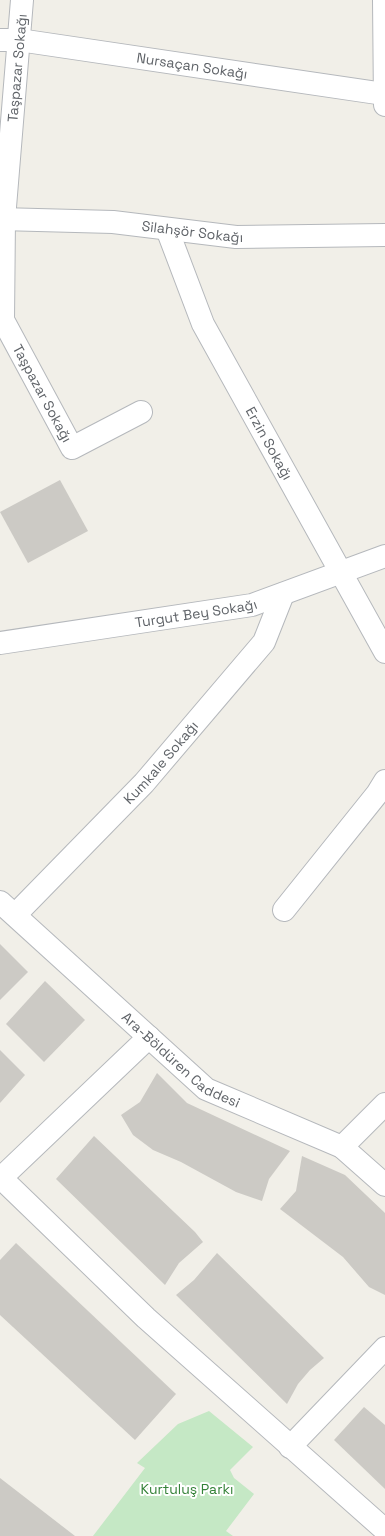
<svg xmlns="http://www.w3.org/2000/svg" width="385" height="1536" font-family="'Space Grotesk',sans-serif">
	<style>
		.green { fill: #c5e8c5 }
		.building { fill: #cccac5 }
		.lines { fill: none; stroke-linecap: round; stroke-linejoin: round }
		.minor-casing { stroke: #b5b8bc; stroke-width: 24 }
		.minor { stroke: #fff; stroke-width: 22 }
		.labels { text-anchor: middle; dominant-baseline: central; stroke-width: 4; stroke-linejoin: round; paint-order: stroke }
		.street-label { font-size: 14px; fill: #5f6368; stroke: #fff }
		.park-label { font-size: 14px; fill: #348238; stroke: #fff }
	</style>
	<rect width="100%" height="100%" fill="#f1efe8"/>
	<polygon class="green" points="209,1411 253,1447 230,1470 234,1478 254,1494 226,1531 233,1536 93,1536 145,1468 137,1463 178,1424"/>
	<g class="building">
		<polygon points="60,480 88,531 28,563 0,512"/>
		<polygon points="0,944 28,972 0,1000"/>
		<polygon points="45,981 85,1020 44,1062 6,1024"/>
		<polygon points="0,1050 25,1075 0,1103"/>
		<polygon points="157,1073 187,1103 290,1151 269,1179 262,1201 236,1192 181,1162 153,1150 133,1135 121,1115 140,1102"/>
		<polygon points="94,1136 195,1232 203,1242 179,1263 165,1285 56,1179"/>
		<polygon points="302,1156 345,1175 385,1213 385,1295 369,1287 343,1257 280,1209 296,1191"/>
		<polygon points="16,1243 176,1394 135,1440 0,1315 0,1260"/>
		<polygon points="217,1253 324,1358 310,1370 298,1384 287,1404 176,1295 194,1280"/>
		<polygon points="364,1407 385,1425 385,1489 334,1440"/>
		<polygon points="0,1478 75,1536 0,1536"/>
	</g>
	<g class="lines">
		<g class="minor-casing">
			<g id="minor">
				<path id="s1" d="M22 0 4 219 3 320 72 448 141 412"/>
				<polyline points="384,0 385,105"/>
				<path id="s2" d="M0 40H19L384 94"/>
				<path id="s3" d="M0 219 113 222 236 237 385 235"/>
				<path id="s4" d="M167 229 203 324 385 652"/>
				<path id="s5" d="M0 643 252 605 385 556"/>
				<path id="s6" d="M0 902 206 1089 342 1147 385 1185"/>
				<polyline points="284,910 377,794 385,781"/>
				<path id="s7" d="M15 915 144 783 264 642 283 594"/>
				<polyline points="342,1147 385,1104"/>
				<polyline points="0,1177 146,1318 385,1530"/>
				<polyline points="1,1178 149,1037"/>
				<polyline points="290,1447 385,1348"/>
			</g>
		</g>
		<use href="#minor" class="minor"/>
	</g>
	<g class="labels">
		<g class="street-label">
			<text stroke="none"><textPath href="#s2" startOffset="194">Nursaçan Sokağı</textPath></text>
			<text transform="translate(17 68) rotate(-85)">Taşpazar Sokağı</text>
			<text stroke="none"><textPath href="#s3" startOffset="193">Silahşör Sokağı</textPath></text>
			<text stroke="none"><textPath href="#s1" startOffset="404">Taşpazar Sokağı</textPath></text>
			<text stroke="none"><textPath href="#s4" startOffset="238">Erzin Sokağı</textPath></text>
			<text stroke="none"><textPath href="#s5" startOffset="198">Turgut Bey Sokağı</textPath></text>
			<text stroke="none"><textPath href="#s7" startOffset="211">Kumkale Sokağı</textPath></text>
			<text stroke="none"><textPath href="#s6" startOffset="241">Ara-Böldüren Caddesi</textPath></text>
		</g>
		<g class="park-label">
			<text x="187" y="1489">Kurtuluş Parkı</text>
		</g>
	</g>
</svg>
